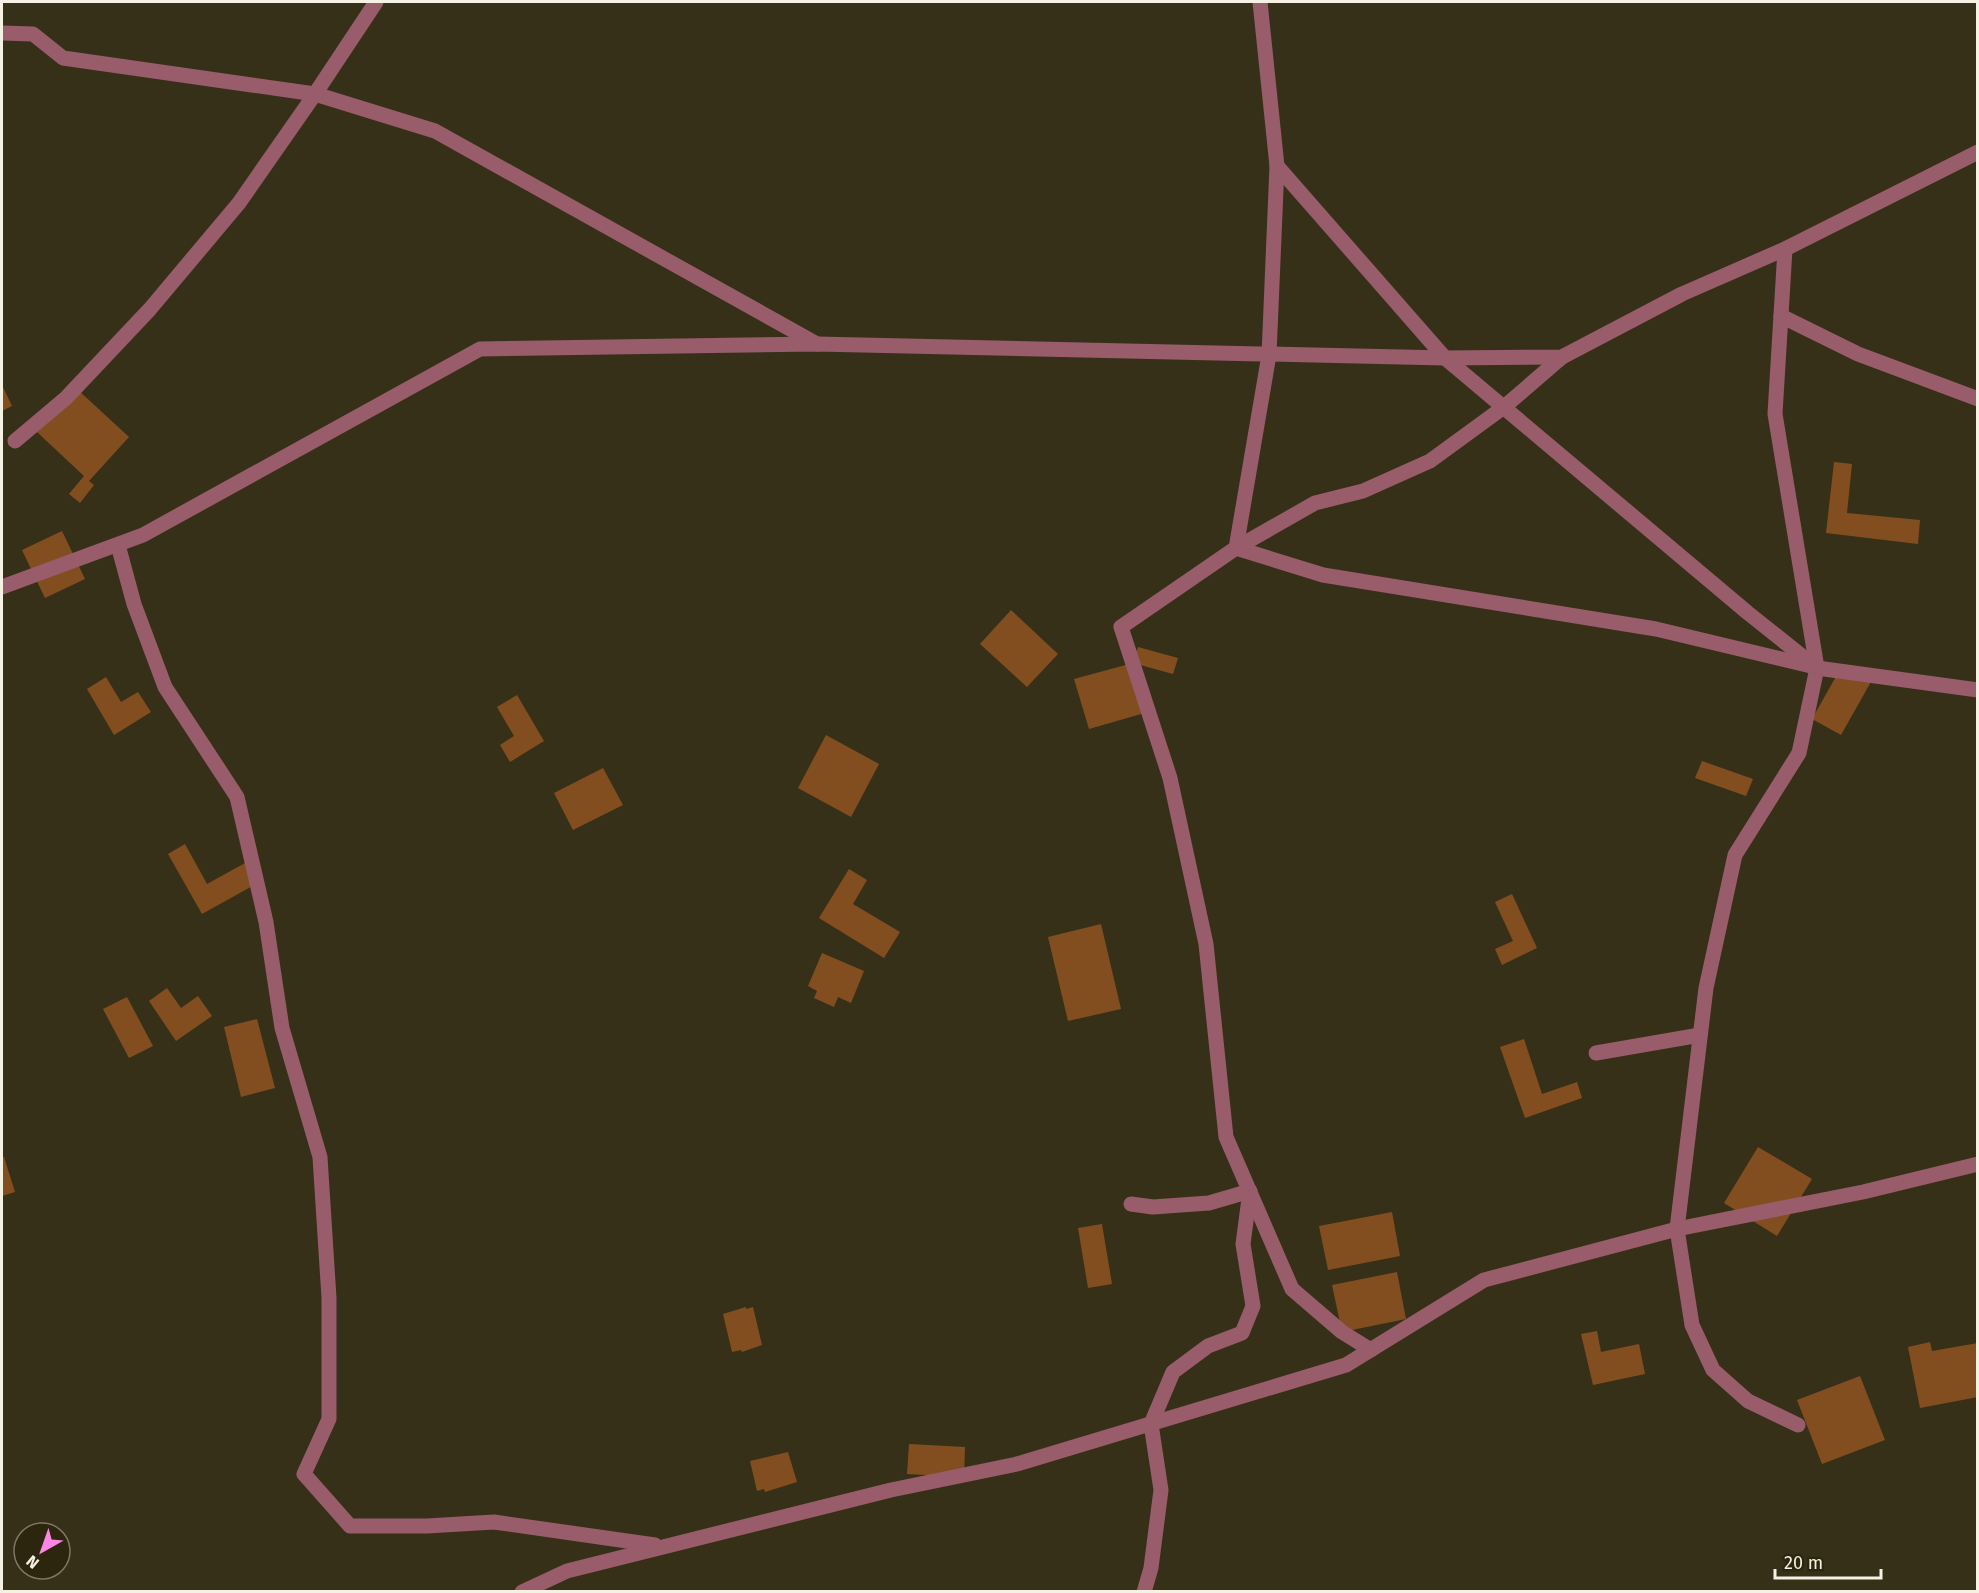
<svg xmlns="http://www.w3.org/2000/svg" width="1979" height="1593" font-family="'Fira Sans',sans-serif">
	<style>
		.building { fill: #834e1f }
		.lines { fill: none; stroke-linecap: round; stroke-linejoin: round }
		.minor { stroke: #985c6b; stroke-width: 15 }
	</style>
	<rect width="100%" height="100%" fill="#373018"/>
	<g class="building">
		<polygon points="2,385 12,406 2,411"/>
		<polygon points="77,389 129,437 89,481 94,485 80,503 69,494 84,476 37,432"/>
		<polygon points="1834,462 1852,464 1847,513 1920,520 1918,544 1826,533"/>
		<polygon points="62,531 85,579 45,598 22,550"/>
		<polygon points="1011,610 1058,654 1027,687 980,644"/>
		<polygon points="1138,647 1178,658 1173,674 1133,663"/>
		<polygon points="1133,663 1148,712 1089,729 1074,679"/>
		<polygon points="1843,664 1872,680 1841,735 1812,719"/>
		<polygon points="106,677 121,702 138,692 151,712 114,735 87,689"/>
		<polygon points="517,695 544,741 510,762 500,745 514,736 497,707"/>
		<polygon points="826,735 879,764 851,817 798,788"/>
		<polygon points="1702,761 1753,779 1746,796 1695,778"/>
		<polygon points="603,768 623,805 573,830 554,793"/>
		<polygon points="185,844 207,884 247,862 258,883 202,914 168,854"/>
		<polygon points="849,869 867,880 853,904 900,932 884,958 819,918"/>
		<polygon points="1512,894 1537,948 1502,965 1495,949 1513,941 1495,902"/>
		<polygon points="1101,924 1121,1009 1068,1021 1048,937"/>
		<polygon points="822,953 864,971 851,1003 838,997 834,1007 814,998 817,991 808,986"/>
		<polygon points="167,988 181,1008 198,996 212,1016 176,1041 149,1001"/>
		<polygon points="127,997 153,1046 129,1058 103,1009"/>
		<polygon points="257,1019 275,1088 241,1097 224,1027"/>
		<polygon points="1524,1039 1542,1094 1577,1082 1582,1098 1525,1118 1500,1047"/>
		<polygon points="1758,1147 1812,1179 1777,1236 1724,1203"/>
		<polygon points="2,1157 4,1157 15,1192 2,1196"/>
		<polygon points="1392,1212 1400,1256 1328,1270 1319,1226"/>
		<polygon points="1102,1224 1112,1284 1088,1288 1078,1228"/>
		<polygon points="1397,1272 1406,1319 1342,1332 1332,1285"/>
		<polygon points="746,1307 746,1309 753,1307 762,1345 742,1352 741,1350 732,1352 723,1314"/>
		<polygon points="1597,1331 1601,1352 1639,1344 1645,1374 1593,1385 1581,1334"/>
		<polygon points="1930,1342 1932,1351 1978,1343 1978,1397 1920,1408 1908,1347"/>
		<polygon points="1860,1376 1885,1440 1822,1464 1797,1400"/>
		<polygon points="909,1444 965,1447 964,1477 907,1474"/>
		<polygon points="788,1452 797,1482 765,1492 764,1489 757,1491 750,1461"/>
	</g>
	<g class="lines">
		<g class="minor">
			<polyline points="1260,2 1277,166 1269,355 1236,548 1121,627 1170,778 1206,944 1226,1137 1292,1289 1342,1332 1371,1350"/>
			<polyline points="2,33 33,34 63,58 315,94 435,131 817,344"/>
			<polyline points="1277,166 1445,358 1748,613 1817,668 1978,690"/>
			<polyline points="1785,249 1775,414 1817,668 1799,753 1735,855 1706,988 1677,1229 1692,1325 1713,1370 1748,1401 1798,1425"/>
			<polyline points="1781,316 1858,354 1978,399"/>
			<polyline points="15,441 66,398 150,309 239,203 315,94 376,2"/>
			<polyline points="118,545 134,604 165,687 237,797 266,922 282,1028 320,1157 329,1298 329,1419 304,1474 350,1526 427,1526 494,1522 655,1545"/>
			<polyline points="1236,548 1323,575 1656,629 1811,666"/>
			<polyline points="1236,548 1315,503 1363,491 1430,461 1504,407 1562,357"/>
			<polyline points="2,587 143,535 480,349 817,344 1445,358 1562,357 1682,294 1785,249 1978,152"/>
			<polyline points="1596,1053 1700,1035"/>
			<polyline points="1131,1204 1153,1207 1209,1203 1250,1191 1243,1244 1253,1306 1242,1333 1208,1346 1173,1372 1151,1424 1161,1490 1151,1568 1144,1592"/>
			<polyline points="522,1592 567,1571 891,1490 1017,1464 1346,1365 1484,1280 1677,1229 1863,1192 1978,1164"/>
		</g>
	</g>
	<rect width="1979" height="1593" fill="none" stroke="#f5f1e3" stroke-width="6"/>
	<g transform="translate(42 1551) rotate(220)"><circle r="28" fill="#2d260e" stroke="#7d7763" stroke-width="1.5"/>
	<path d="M0-4.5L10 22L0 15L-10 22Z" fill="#fc86e3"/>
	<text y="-9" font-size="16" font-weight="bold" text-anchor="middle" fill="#f5f1e3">N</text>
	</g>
	<path d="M1775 1569v9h106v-9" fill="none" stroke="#f5f1e3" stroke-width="3"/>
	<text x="1784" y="1569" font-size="18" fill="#f5f1e3" stroke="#2d260e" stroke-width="4.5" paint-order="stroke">20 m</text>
</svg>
